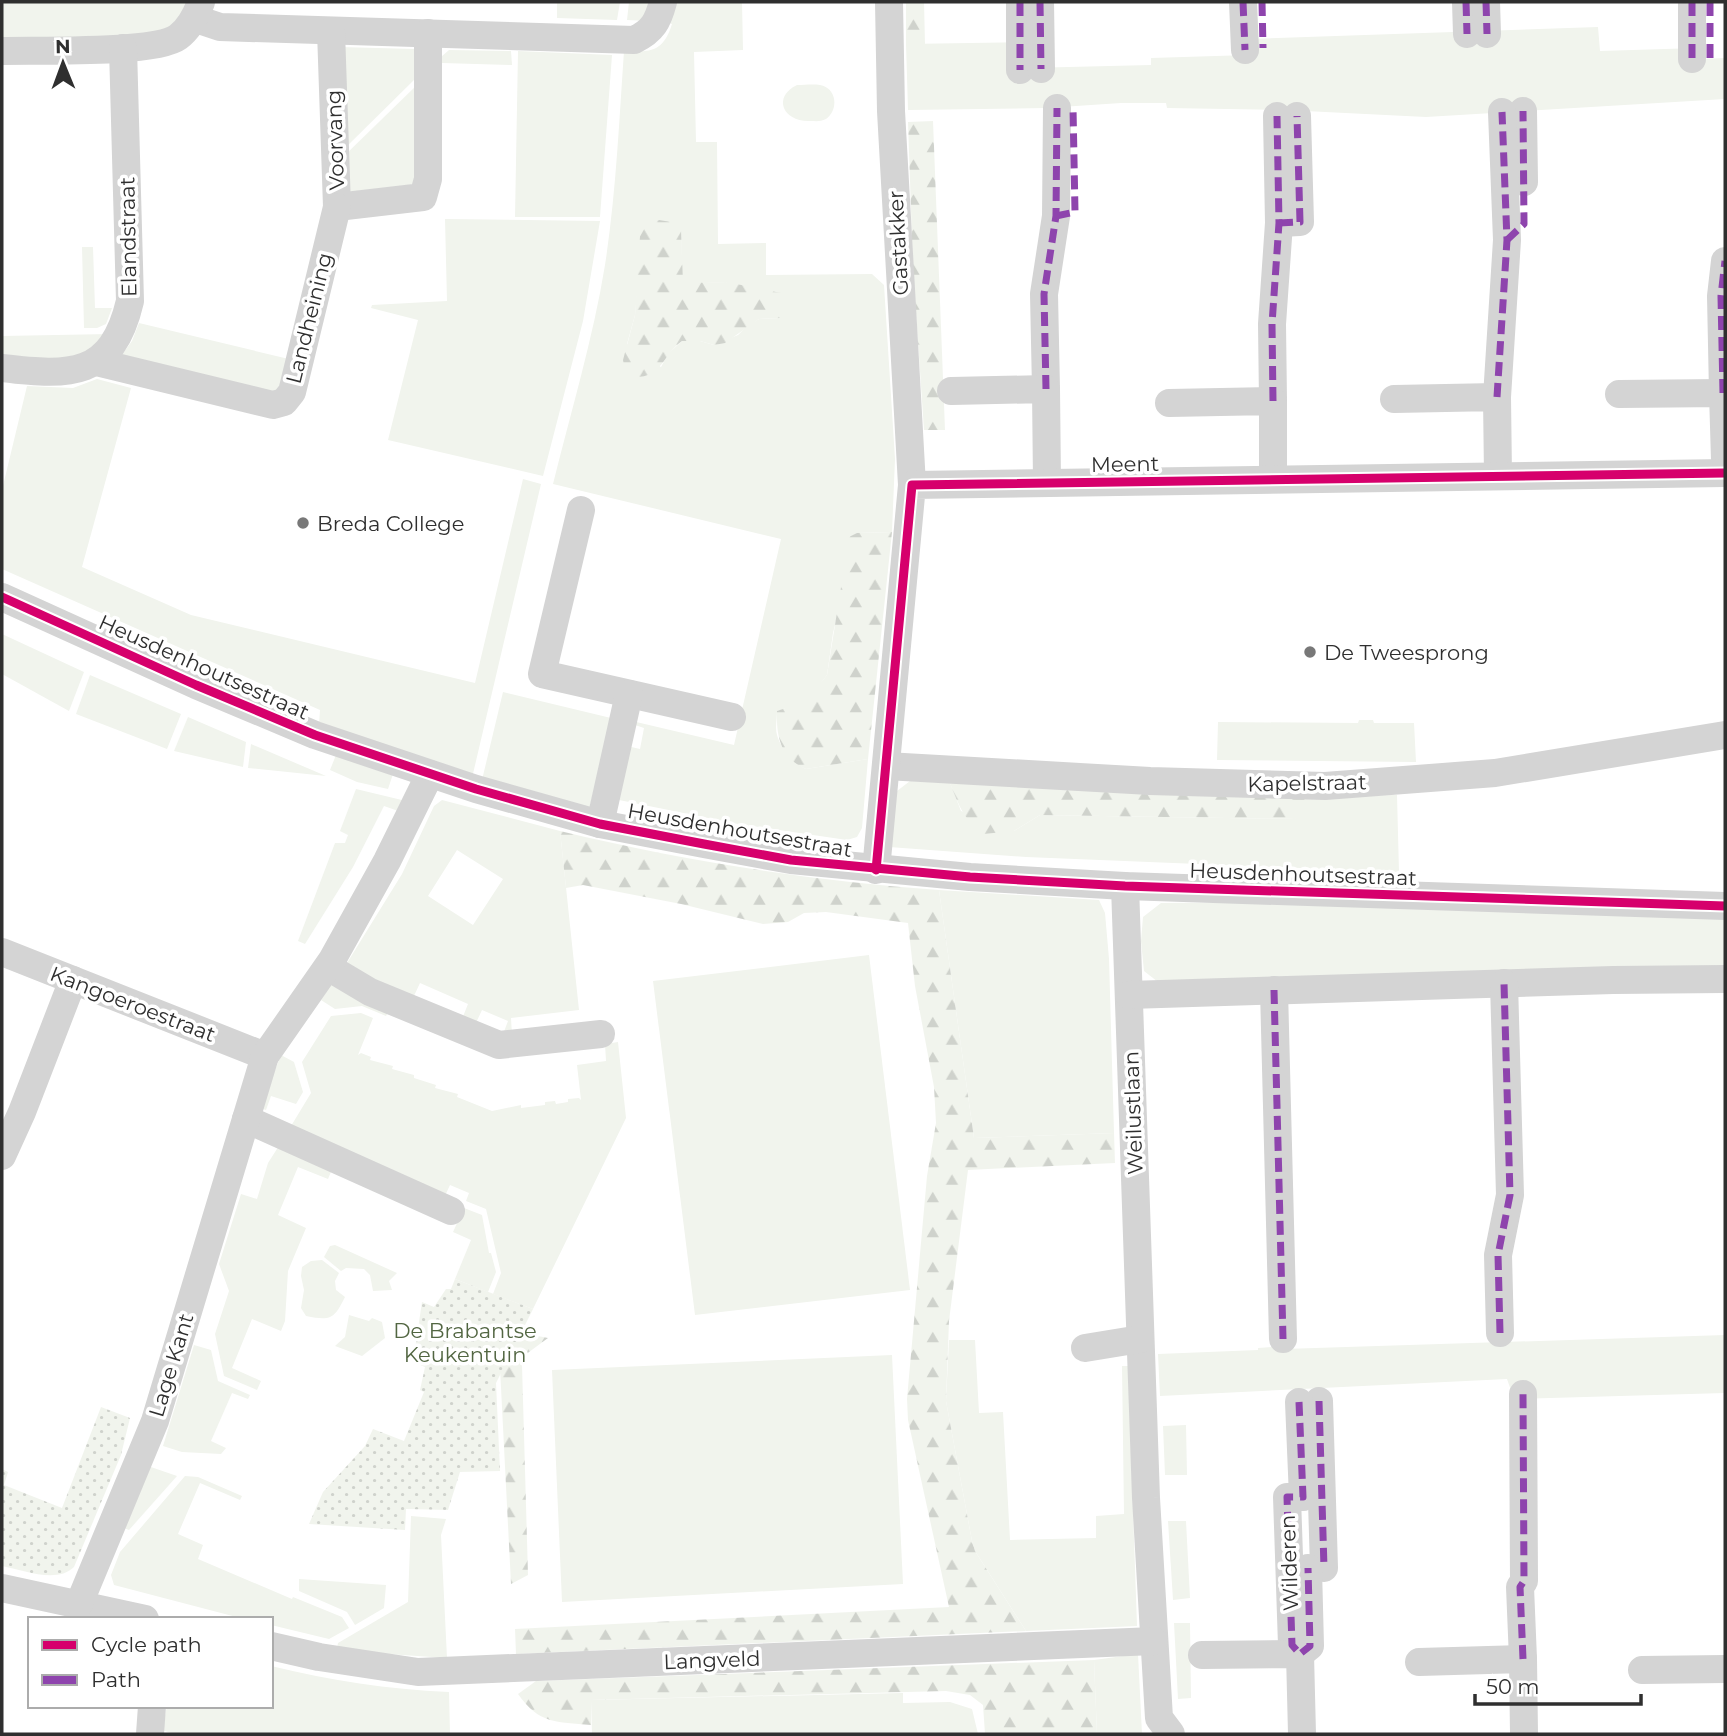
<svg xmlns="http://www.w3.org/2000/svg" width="1727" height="1736" font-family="Montserrat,sans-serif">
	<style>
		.grass { fill: #f1f4ed; fill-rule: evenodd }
		.forest { fill: url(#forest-firs) }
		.garden { fill: url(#garden-dots) }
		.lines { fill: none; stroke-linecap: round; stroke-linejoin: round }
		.minor { stroke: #d4d4d4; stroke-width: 28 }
		.quiet { stroke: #8e44ad; stroke-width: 7; stroke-dasharray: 14 7; stroke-linecap: butt }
		.cycleway-casing { stroke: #fff; stroke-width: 13 }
		.cycleway { stroke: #d6006c; stroke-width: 9 }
		.poi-dot { fill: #787878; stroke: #fff; stroke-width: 2.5 }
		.labels { text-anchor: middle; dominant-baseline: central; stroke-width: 7; stroke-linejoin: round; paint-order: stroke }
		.street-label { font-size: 21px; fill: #2f2f2f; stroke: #fff }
		.poi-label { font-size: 21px; fill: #2f2f2f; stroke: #fff; text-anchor: start }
		.park-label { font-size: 21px; fill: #526642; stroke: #fff }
	</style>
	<defs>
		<pattern id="forest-firs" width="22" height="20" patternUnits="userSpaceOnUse" patternTransform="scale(1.75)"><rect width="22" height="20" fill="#f1f4ed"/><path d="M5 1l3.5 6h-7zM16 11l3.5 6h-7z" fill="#cfd2cc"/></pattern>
		<pattern id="garden-dots" width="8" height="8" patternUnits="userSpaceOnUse" patternTransform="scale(1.75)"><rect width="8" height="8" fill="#f1f4ed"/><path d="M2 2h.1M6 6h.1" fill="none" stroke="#cfd2cc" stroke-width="1.8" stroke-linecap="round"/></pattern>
	</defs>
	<rect width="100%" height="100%" fill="#fff"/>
	<g class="grass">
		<polygon points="2,2 188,2 178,22 157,35 2,40"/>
		<polygon points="557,2 620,2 617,20 557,18"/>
		<polygon points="629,2 654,2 648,21 627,20"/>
		<path d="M672 2H742L743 50 694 52 696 142H717L718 244 766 243V275L872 274 884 285 895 459 892 532 857 533 833 633 827 675 814 692 793 706 777 711C777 719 775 728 777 735 780 747 794 764 806 769L868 759 862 828 857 837 847 840 738 824 614 799 627 746 640 749 644 728 632 724V721L734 745 781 539 553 484C571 411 593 339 605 265 616 194 619 123 624 51 650 52 663 53 672 24L666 22ZM681 230 682 284 726 282 780 318 759 319 747 326 738 335 714 345 700 341H682L668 354 661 367 627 344 635 315 637 294Z"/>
		<polygon points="1598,27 1600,51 1697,48 1698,59 1725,58 1725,99 1426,117 1285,110 1167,108 1166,103 1121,103 1046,108 908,110 906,44 1026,42 1027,68 1151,65 1151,58 1248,55 1247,39"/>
		<polygon points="339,47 415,49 418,76 341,152"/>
		<polygon points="449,50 511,51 512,65 442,63 441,57"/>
		<polygon points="518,51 612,55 600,217 515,217"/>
		<polygon points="418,84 416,184 349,192 341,159"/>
		<path d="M797 85C804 85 813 84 820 85 837 88 839 110 826 119 820 122 816 121 810 121 783 122 772 97 797 85Z"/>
		<polygon points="445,219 600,221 583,321 543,476 388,440 418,320 371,308 372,305 447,301"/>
		<polygon points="82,247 93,247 95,308 112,308 106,324 97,328 84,328"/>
		<polygon points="139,323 293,360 279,393 118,360 132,341"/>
		<polygon points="110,334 79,359 2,359 2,336"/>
		<polygon points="97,379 131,388 82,567 191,615 475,683 523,479 541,484 472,778 319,725 320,710 2,569 2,490 27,386 73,388"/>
		<polygon points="2,634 84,672 69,711 2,674"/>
		<polygon points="90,675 181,714 167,749 76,714"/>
		<polygon points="503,692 611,718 589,810 482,780"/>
		<polygon points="188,717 246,742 243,767 174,751"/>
		<polygon points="1359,720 1373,720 1374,723 1414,723 1416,762 1217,760 1218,722 1358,723"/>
		<polygon points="251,744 326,776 248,768"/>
		<polygon points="336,755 393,774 388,789 357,782 330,770"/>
		<polygon points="910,781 950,783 961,811 1014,831 1040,815 1295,819 1309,796 1397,795 1399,872 1026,857 889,847 897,791"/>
		<polygon points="356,789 406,801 401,812 384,806 353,867 305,944 298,941 335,843 345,843 348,835 340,831"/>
		<path d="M442 800 560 831 579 1010 511 1018 512 1035 502 1037 508 1021 482 1010 475 1025 462 1019 468 1004 420 983 413 998 375 983 347 963 402 874 434 806ZM457 850 503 879 473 925 428 896Z"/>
		<polygon points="939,890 1099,900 1105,913 1109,959 1114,1133 974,1138"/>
		<polygon points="1307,902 1725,918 1725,967 1158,982 1144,971 1141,941 1143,917 1161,903"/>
		<polygon points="869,955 910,1290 695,1315 653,981"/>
		<polygon points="334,980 389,1011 386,1016 362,1006 335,1009 321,1000"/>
		<polygon points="361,1013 373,1018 358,1055 361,1053 371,1057 370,1060 393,1066 392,1069 414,1075 414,1078 436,1085 435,1088 458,1094 457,1097 492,1111 521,1105 521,1108 545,1105 545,1102 555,1101 556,1104 568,1102 568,1099 579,1098 581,1100 577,1065 606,1061 605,1044 618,1042 626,1118 533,1309 493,1294 501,1273 486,1209 466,1201 469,1193 450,1185 443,1200 288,1131 311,1093 302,1062 331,1016"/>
		<polygon points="281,1055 294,1062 303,1092 296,1104 271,1096 266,1110 260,1108"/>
		<polygon points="282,1141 333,1167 328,1179 298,1167 278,1215 306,1228 288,1271 285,1321 281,1331 252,1319 232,1368 261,1381 257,1390 224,1376 215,1334 229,1291 219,1264 241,1194 257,1199 268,1163"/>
		<polygon points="464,1208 482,1215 489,1253 491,1253 496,1272 488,1292 455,1279 471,1240 453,1232"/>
		<polygon points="335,1245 397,1273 389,1281 392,1290 373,1291 370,1275 364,1269 346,1268 341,1271 324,1257 330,1246"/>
		<path d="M322 1260 339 1273 335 1281 336 1290 345 1297C334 1319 331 1321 306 1316L301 1308 304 1290 301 1276 302 1267 311 1261Z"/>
		<polygon points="349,1315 369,1321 372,1318 382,1322 385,1338 362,1356 335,1346 345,1337"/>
		<polygon points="1725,1335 1725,1393 1514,1399 1507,1379 1160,1396 1158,1354 1258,1350 1258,1348 1284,1346 1284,1349"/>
		<polygon points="949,1340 975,1340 979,1413 1003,1412 1010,1540 1096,1538 1096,1516 1124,1514 1122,1366 1128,1366 1137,1626 1026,1631 975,1551 972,1541 946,1401"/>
		<polygon points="194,1345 211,1350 218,1381 250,1395 248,1399 232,1393 211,1441 226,1448 221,1454 182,1452 163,1446"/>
		<polygon points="892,1355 903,1584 562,1602 552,1370"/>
		<polygon points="1186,1425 1187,1475 1165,1475 1163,1426"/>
		<polygon points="148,1466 177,1476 129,1530 124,1528"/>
		<polygon points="185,1476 198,1477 242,1496 240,1500 200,1483 178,1534 203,1545 198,1559 292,1599 293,1597 342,1617 349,1628 329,1639 271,1625 271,1619 244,1619 114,1585 111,1575 120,1552"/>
		<polygon points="411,1516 446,1519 441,1535 447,1658 358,1652 337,1648 338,1643 408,1602"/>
		<polygon points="1168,1521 1186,1521 1190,1598 1173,1600"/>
		<polygon points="299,1579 386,1585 384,1608 355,1625 347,1612 299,1591"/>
		<polygon points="1174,1623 1190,1623 1191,1698 1178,1699"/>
		<polygon points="1138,1654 1142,1734 1097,1734 1094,1660"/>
		<path d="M271 1666C333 1681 386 1689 449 1692L450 1734H174L162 1730 167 1706H271Z"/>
		<polygon points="903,1693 903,1703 950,1702 972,1709 978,1734 592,1734 591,1700"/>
	</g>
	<g class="forest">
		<polygon points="906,2 924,2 925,44 906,44"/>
		<polygon points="933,121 945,430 924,430 913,269 908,122"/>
		<path d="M659 220 671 222 681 230 683 283 726 282 781 293 780 318 759 319 725 343 714 345 700 341H682C661 356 663 379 631 377L625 370 623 360 635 315 640 236 647 223Z"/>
		<path d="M892 532 868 759 806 769C781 758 776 737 777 711 799 704 813 693 827 675L849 537 857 533Z"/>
		<path d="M950 783 1309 796 1310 815 1295 819 1040 815 1014 831 983 834C964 820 958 804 950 783Z"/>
		<path d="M560 831C684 861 812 881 939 890L974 1138 1114 1133 1115 1163 968 1170 949 1321 946 1401 972 1541 975 1551 1026 1631 516 1654 515 1629 949 1607 908 1420 907 1399 927 1176 936 1123 934 1087 915 986 908 923 826 912 804 913 788 922 763 924 681 904 583 885 566 888Z"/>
		<polygon points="517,1332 548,1338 525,1355 522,1365 528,1575 511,1584 500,1368"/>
		<path d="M1094 1660 1097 1734H985L983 1705 970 1695 946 1691 591 1700V1725C556 1722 539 1724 518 1694L536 1681Z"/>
	</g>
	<g class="garden">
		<polygon points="455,1279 533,1309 496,1383 500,1471 460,1472 448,1510 406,1509 405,1530 309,1524 323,1492 365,1446 373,1429 404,1441 424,1392 420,1390 425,1367 413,1362 422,1302 434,1307 446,1289 451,1289"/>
		<path d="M101 1407 130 1418 121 1455 74 1567C57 1584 23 1570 2 1566V1469L8 1472 4 1485 62 1508Z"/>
	</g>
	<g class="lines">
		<g class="minor">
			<polyline points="889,2 891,111 912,485"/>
			<polyline points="1020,2 1020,70"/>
			<polyline points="1040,2 1041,69"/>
			<polyline points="1243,2 1245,50"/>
			<polyline points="1466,2 1467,34"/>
			<polyline points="1486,2 1487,34"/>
			<polyline points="1692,2 1692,59"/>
			<path d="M196 19 220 27 634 40C653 31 658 21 663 2"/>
			<polyline points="331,31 337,207 423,197 428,179 428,33"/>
			<path d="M2 51C36 50 155 54 178 37 190 28 196 16 201 2"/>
			<polyline points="1523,111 1524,182"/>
			<polyline points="1279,223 1300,222 1297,116"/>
			<polyline points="96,362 273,405 284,402 292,392 337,207"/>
			<path d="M2 368C70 376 112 378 130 301L123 48"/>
			<polyline points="1046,389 1044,294 1056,216 1057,108"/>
			<polyline points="951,391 1046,389 1047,483"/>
			<polyline points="1723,393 1721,296 1725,261"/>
			<polyline points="1619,394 1723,393 1725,460"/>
			<polyline points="1497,397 1507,240 1502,112"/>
			<polyline points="1394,399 1497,397 1498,476"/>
			<polyline points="1273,401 1272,324 1279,223 1277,116"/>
			<polyline points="1169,403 1273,401 1273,479"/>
			<polyline points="581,510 542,674 732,717"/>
			<polyline points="2,597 196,685 315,735 476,789 600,824 704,844 791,860 970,877 1125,886 1725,906"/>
			<polyline points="886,766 1150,781 1325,786 1495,773 1725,735"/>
			<polyline points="600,824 629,694"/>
			<polyline points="876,870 912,485 1725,473"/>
			<polyline points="1125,886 1146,1498 1159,1718 1171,1734"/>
			<polyline points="2,952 265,1056"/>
			<polyline points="328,967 370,992 499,1045 601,1034"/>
			<polyline points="1274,990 1283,1339"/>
			<polyline points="1129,995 1613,980 1725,979"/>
			<polyline points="246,1119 451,1211"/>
			<polyline points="2,1156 22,1112 73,980"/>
			<polyline points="1500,1333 1498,1255 1510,1195 1504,983"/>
			<polyline points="1085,1348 1140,1339"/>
			<polyline points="1319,1401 1324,1568"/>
			<polyline points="1299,1402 1303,1497 1287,1497 1292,1645 1300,1654 1310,1646 1308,1568"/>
			<polyline points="2,1588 145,1619"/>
			<polyline points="79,1604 155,1421 265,1056 332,960 387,861 430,774"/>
			<polyline points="271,1646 319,1657 418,1672 1154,1641"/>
			<polyline points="1202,1655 1300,1654 1302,1734"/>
			<polyline points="1523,1659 1520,1587 1524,1581 1523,1394"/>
			<polyline points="1419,1662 1523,1659 1524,1734"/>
			<polyline points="1642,1670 1725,1669"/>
			<polyline points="150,1734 152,1706"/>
		</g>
		<g class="quiet">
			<polyline points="1020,2 1020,70"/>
			<polyline points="1040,2 1041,69"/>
			<polyline points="1243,2 1245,50"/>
			<polyline points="1262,2 1263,48"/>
			<polyline points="1466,2 1467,34"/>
			<polyline points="1486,2 1487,34"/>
			<polyline points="1692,2 1692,59"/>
			<polyline points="1710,58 1710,2"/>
			<polyline points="1056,216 1075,212 1073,108"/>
			<polyline points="1279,223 1300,222 1297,116"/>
			<polyline points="1507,240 1524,224 1523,111"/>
			<polyline points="1046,389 1044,294 1056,216 1057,108"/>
			<polyline points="1723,393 1721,296 1725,261"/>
			<polyline points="1497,397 1507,240 1502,112"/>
			<polyline points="1273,401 1272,324 1279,223 1277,116"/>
			<polyline points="1274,990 1283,1339"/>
			<polyline points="1500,1333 1498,1255 1510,1195 1504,983"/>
			<polyline points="1319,1401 1324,1568"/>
			<polyline points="1299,1402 1303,1497 1287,1497 1292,1645 1300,1654 1310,1646 1308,1568"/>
			<polyline points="1523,1659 1520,1587 1524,1581 1523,1394"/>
		</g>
		<g class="cycleway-casing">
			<g id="cycleway">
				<polyline points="2,597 196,685 315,735 476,789 600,824 704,844 791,860 970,877 1125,886 1725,906"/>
				<polyline points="876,870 912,485 1725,473"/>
			</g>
		</g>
		<use href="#cycleway" class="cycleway"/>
	</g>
	<g class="poi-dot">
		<circle cx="303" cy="523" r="7"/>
		<circle cx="1310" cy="652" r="7"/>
	</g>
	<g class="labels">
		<g class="street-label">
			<text transform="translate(335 140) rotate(-92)">Voorvang</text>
			<text transform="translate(128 237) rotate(-91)">Elandstraat</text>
			<text transform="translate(898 243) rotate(-93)">Gastakker</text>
			<text transform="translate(309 318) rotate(-76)">Landheining</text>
			<text transform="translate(1125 464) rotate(-1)">Meent</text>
			<text transform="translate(204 667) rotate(24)">Heusdenhoutsestraat</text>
			<text transform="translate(1307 783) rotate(-1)">Kapelstraat</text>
			<text transform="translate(740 830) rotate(10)">Heusdenhoutsestraat</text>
			<text transform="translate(1303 874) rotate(2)">Heusdenhoutsestraat</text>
			<text transform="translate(133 1004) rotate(21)">Kangoeroestraat</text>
			<text transform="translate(1133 1113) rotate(-92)">Weilustlaan</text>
			<text transform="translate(171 1365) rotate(-73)">Lage Kant</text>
			<text transform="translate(1289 1563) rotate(-92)">Wilderen</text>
			<text transform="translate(712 1660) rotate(-2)">Langveld</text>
		</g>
		<g class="poi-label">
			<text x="317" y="523">Breda College</text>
			<text x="1324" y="652">De Tweesprong</text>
		</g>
		<g class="park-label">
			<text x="465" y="1330">De Brabantse<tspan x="465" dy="24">Keukentuin</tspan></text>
		</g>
	</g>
	<rect width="1727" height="1736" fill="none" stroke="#2f2f2f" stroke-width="7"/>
	<rect x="28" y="1617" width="245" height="91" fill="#ffffff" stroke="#acacac" stroke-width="2"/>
	<rect x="42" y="1640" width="35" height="10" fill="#d6006c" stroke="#acacac" stroke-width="2"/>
	<text x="91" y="1652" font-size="21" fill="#2f2f2f">Cycle path</text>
	<rect x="42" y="1675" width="35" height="10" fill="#8e44ad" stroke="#acacac" stroke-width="2"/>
	<text x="91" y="1687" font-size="21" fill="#2f2f2f">Path</text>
	<g transform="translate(63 63) rotate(359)" stroke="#ffffff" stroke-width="5" paint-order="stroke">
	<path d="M0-5L12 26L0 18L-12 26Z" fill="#2f2f2f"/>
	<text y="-10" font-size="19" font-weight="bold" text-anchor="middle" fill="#2f2f2f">N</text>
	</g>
	<path d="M1475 1694v10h166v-10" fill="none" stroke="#2f2f2f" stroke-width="3.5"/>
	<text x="1486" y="1694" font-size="21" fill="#2f2f2f" stroke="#ffffff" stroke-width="5" paint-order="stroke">50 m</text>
</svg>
